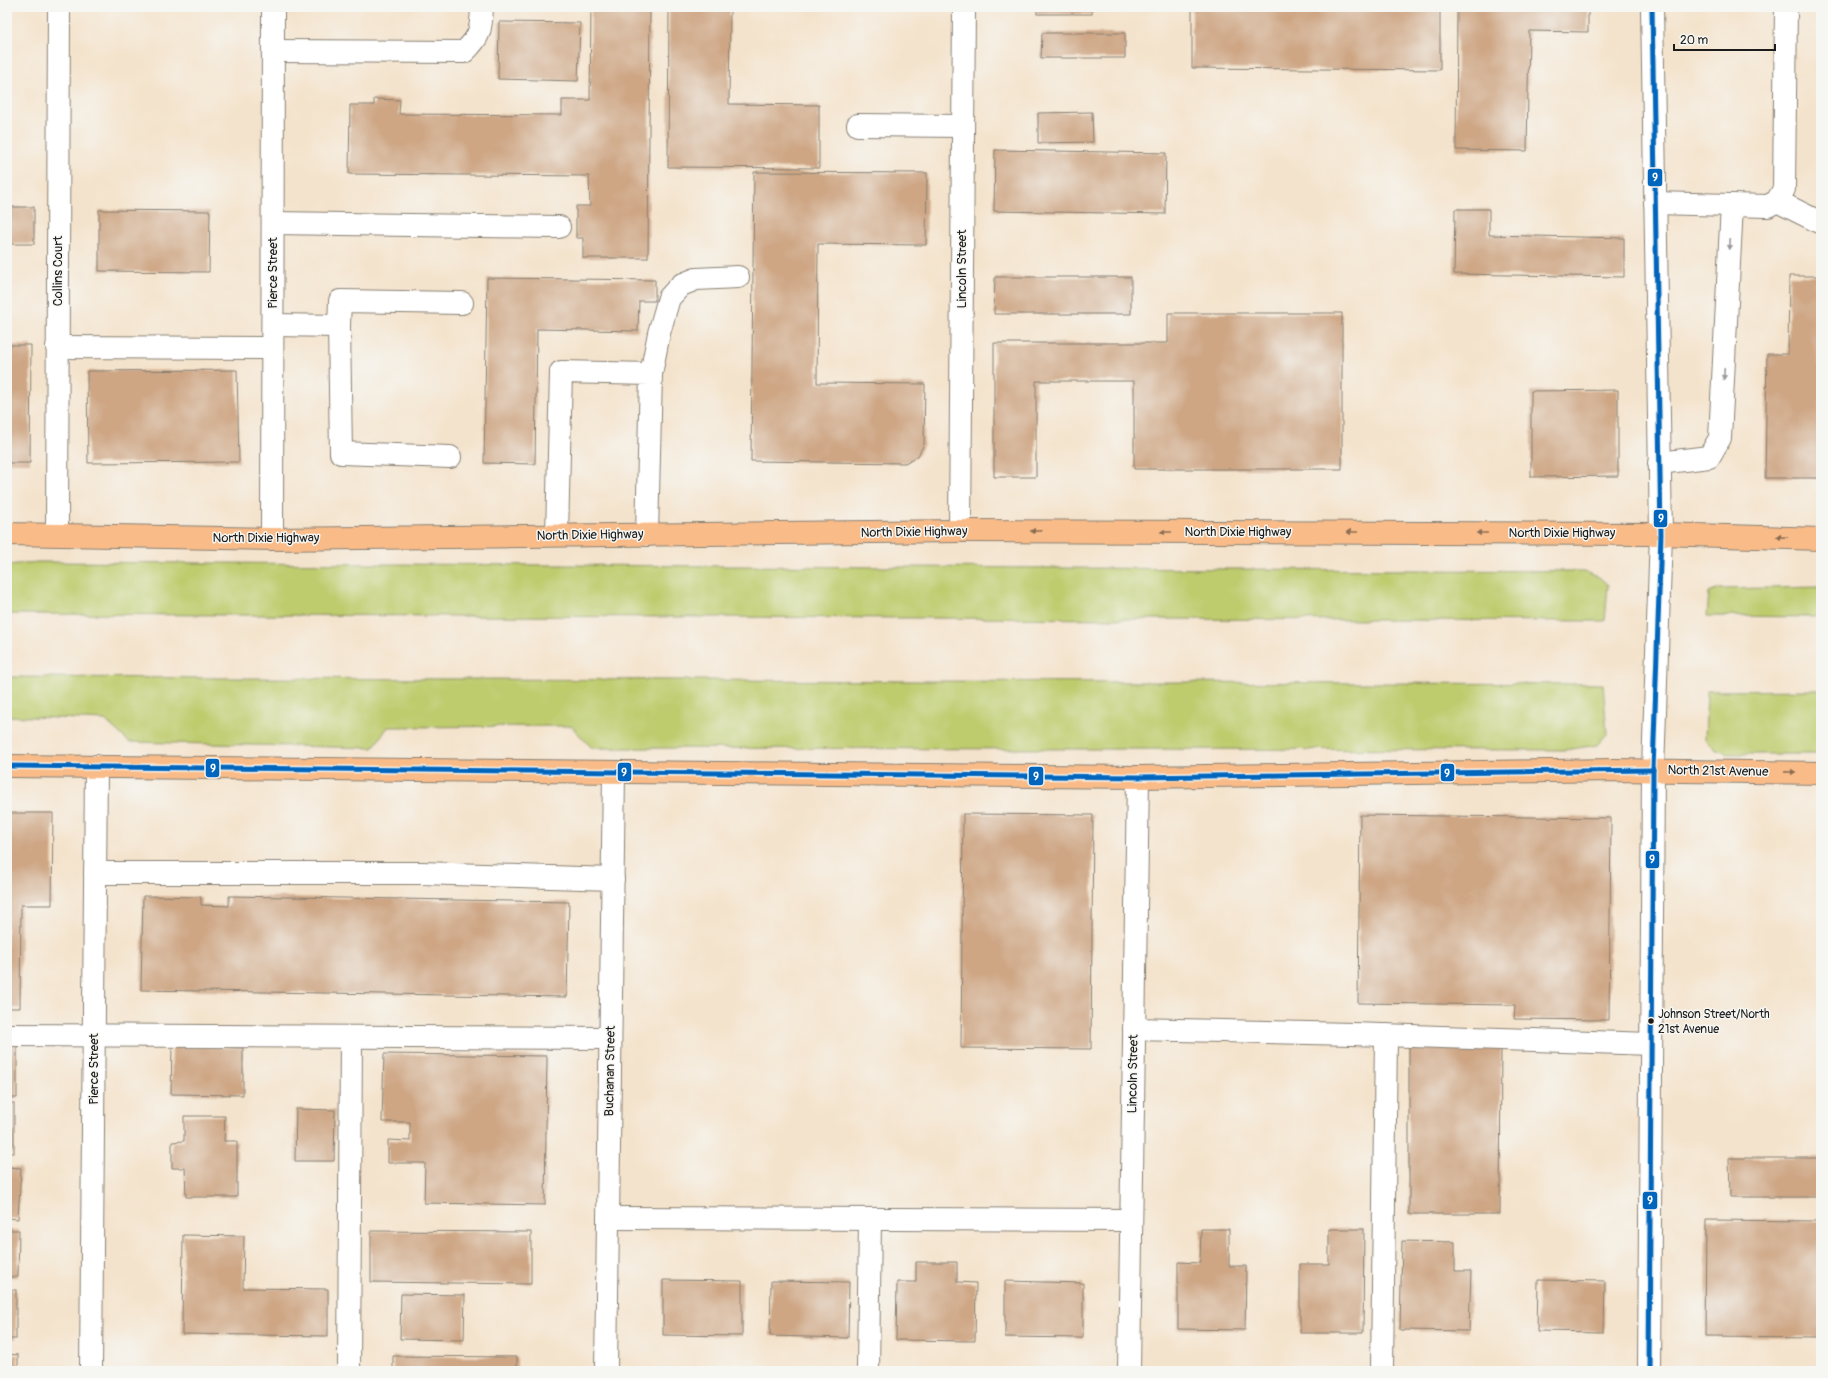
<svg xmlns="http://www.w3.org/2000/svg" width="1828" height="1378" font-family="Pangolin,sans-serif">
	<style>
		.green { fill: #becc6d; stroke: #6d7444 }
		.building { fill: #cea684 }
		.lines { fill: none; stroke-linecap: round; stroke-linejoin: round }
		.minor-casing { stroke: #888074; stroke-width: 24 }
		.major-casing { stroke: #888074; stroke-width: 24 }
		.minor { stroke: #fff; stroke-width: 22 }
		.major { stroke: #f9bc89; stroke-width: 22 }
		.bus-1-casing { stroke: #f6f6f2; stroke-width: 8 }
		.bus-1 { stroke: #0065bd; stroke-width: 5 }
		.oneway { fill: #999 }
		.oneway2 { fill: #8a6c52 }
		.bus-dot { fill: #1c1c1c; stroke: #f6f6f2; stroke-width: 1.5 }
		.labels { text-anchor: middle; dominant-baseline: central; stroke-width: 3; stroke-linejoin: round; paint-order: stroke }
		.bus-label { font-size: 12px; fill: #1c1c1c; stroke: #f6f6f2; text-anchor: start }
		.street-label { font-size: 13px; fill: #1c1c1c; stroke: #f6f6f2 }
		.line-badge { stroke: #f6f6f2; stroke-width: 1.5 }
		.badge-label { font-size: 11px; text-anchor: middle; font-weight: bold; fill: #fff }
	</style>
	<rect width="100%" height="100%" fill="#f6f6f2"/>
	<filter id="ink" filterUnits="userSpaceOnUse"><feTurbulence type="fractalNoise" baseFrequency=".025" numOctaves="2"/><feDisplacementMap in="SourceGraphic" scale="8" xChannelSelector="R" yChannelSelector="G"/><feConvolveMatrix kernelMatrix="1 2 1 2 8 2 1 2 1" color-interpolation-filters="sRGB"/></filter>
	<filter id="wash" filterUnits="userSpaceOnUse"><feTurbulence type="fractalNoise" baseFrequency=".012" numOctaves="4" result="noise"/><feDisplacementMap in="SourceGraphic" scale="16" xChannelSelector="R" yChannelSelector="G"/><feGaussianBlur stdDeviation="0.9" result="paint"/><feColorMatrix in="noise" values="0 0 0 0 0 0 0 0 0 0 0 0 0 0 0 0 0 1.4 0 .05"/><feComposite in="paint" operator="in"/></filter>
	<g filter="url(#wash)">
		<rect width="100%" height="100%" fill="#f4e3cc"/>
		<g class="green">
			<polygon points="38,562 1581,571 1599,577 1608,585 1605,621 7,614 7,565"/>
			<polygon points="1821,587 1821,617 1707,616 1709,593 1719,589"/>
			<polygon points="7,677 1603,684 1607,734 1597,745 1565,750 592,748 571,726 388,727 373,748 129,742 105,720 7,716"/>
			<polygon points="1821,690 1821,754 1729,754 1716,750 1705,739 1707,691"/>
		</g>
		<g id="blocks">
			<g class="building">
				<polygon points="591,7 650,7 648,258 583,258 583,238 576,238 576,206 590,206 589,176 349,174 350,105 374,105 374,99 400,100 399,114 562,115 562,100 590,100"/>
				<polygon points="669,7 730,7 729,104 819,105 819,168 668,167"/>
				<rect x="1037" y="7" width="55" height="7"/>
				<polygon points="1192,7 1440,7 1440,70 1192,68"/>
				<polygon points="1457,7 1588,7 1588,32 1529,31 1527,151 1456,150"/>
				<polygon points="499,22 580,23 578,81 498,79"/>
				<polygon points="1042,33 1125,33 1125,58 1041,58"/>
				<polygon points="1092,112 1093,142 1038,143 1038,113"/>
				<polygon points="995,150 1166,153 1165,214 994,211"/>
				<polygon points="754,172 927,173 926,245 818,244 817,383 925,384 924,444 918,456 905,463 751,461"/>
				<rect x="7" y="207" width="27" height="37"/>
				<polygon points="1455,209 1489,209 1489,235 1624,238 1624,277 1454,274"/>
				<polygon points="99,210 210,211 209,272 99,271"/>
				<polygon points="1789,276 1821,276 1821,478 1765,478 1767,354 1788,354"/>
				<polygon points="995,277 1131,277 1131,314 994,314"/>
				<polygon points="487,278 655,280 655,301 639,301 638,331 537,329 535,464 484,463"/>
				<polygon points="1168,313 1342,313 1342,469 1134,469 1134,381 1036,381 1036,477 994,477 994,343 1168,343"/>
				<polygon points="7,345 31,345 30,463 7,463"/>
				<polygon points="237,370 239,462 88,463 87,371"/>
				<polygon points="1618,390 1618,476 1531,477 1531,391"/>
				<polygon points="7,813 53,813 52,905 21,905 20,1008 7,1008"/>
				<polygon points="963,814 1093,815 1091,1049 961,1048"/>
				<polygon points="1360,815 1611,818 1609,1020 1514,1019 1515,1005 1358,1003"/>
				<polygon points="143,896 201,897 201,905 229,906 229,896 569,902 567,997 141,990"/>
				<polygon points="7,1042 17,1043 17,1098 7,1098"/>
				<polygon points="1409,1045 1501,1045 1500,1214 1409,1214"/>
				<polygon points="172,1046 243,1048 243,1095 171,1094"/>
				<polygon points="384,1054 547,1056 545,1205 424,1203 425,1163 388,1163 388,1140 410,1141 410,1122 382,1122"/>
				<rect x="7" y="1103" width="7" height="50"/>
				<polygon points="296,1109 335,1110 334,1161 295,1161"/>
				<polygon points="184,1116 225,1116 224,1141 237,1141 237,1197 186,1197 185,1168 172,1168 172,1142 184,1141"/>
				<polygon points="1729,1158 1821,1158 1821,1197 1730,1197"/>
				<polygon points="7,1167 21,1168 18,1219 7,1218"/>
				<polygon points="1706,1220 1821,1221 1821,1338 1705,1337"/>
				<polygon points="1201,1229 1229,1229 1229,1266 1246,1266 1245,1330 1178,1329 1178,1262 1200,1263"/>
				<polygon points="1329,1229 1364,1229 1363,1333 1300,1333 1300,1264 1329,1264"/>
				<polygon points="7,1230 19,1230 18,1277 7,1277"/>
				<polygon points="371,1231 531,1232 531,1284 371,1282"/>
				<polygon points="183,1235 244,1236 243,1288 328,1289 328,1336 182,1334"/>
				<polygon points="1402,1241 1455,1242 1455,1271 1471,1271 1469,1331 1400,1330"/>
				<polygon points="916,1262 957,1262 957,1282 976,1283 975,1341 896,1340 897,1282 916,1282"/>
				<polygon points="663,1280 742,1281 742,1336 663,1335"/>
				<polygon points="1538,1280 1605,1281 1604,1332 1537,1331"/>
				<polygon points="771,1281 849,1282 848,1338 770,1336"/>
				<polygon points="1005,1281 1083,1283 1083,1338 1005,1337"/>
				<rect x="7" y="1290" width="9" height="49"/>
				<polygon points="401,1294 465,1295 464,1340 400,1339"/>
				<polygon points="7,1354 18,1355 18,1371 7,1371"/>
				<polygon points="393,1356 517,1357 517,1371 393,1371"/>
			</g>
		</g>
	</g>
	<g filter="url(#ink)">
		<use href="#blocks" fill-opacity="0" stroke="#888074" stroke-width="1"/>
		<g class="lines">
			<g class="minor-casing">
				<g id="minor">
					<path d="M273 51 464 52C481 36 481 29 482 7"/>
					<polyline points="858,125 963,126"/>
					<polyline points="1777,201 1821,223"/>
					<polyline points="1655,203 1768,206 1777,201 1784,189 1786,7"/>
					<polyline points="273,223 559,227"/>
					<polyline points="273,325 339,326 340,301 462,303"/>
					<polyline points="339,326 341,453 450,457"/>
					<polyline points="57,347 272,348"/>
					<polyline points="651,374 659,333 669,298 681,285 696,279 738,277"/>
					<polyline points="1659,463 1709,457 1720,438 1732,205"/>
					<polyline points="960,531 964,7"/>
					<polyline points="57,534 59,7"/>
					<polyline points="557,535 561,372 651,374 647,535"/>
					<polyline points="272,539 273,7"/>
					<polyline points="95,873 421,873 613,879"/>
					<polyline points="1134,1029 1352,1034 1651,1044"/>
					<polyline points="7,1035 610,1038"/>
					<polyline points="608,1218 1131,1220"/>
					<polyline points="91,1371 96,766"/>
					<polyline points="349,1371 351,1037"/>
					<polyline points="606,1371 614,772"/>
					<polyline points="868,1371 870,1219"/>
					<polyline points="1129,1371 1138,777"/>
					<polyline points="1382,1371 1386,1035"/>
					<polyline points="1649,1371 1653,770 1661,534 1652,7"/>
				</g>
			</g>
			<g class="major-casing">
				<g id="major">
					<polyline points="7,534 272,539 960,531 1661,534 1821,539"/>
					<polyline points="7,766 1138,777 1614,770 1821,773"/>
				</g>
			</g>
			<use href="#minor" class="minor"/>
			<use href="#major" class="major"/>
			<g class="bus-1-casing">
				<g id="bus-1">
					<polyline points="7,766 1138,777 1653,770"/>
					<polyline points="1649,1371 1653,770 1661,534 1652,7"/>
				</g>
			</g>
			<use href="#bus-1" class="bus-1"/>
		</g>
		<defs><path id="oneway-solid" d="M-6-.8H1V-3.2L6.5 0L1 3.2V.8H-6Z"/></defs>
		<g class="oneway">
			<use href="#oneway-solid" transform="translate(1730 244) rotate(93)"/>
			<use href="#oneway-solid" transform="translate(1724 374) rotate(93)"/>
		</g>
		<g class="oneway2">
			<use href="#oneway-solid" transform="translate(1036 531) rotate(-180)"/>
			<use href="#oneway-solid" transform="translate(1166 532) rotate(-180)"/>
			<use href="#oneway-solid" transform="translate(1352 532) rotate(-180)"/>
			<use href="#oneway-solid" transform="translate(1482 533) rotate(-180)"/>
			<use href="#oneway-solid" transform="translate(1782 537) rotate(-178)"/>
			<use href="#oneway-solid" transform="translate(1790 772) rotate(1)"/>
		</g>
	</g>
	<circle class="bus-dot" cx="1651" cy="1021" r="3.5"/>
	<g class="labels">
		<g class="bus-label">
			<text x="1658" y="1014">Johnson Street/North<tspan x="1658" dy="15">21st Avenue</tspan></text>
		</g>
		<g class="street-label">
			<text transform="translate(962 269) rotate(-90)">Lincoln Street</text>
			<text transform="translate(58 271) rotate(-90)">Collins Court</text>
			<text transform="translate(273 273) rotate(-90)">Pierce Street</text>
			<text transform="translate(914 532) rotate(-1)">North Dixie Highway</text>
			<text x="1238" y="532">North Dixie Highway</text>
			<text x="1562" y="533">North Dixie Highway</text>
			<text transform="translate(590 535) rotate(-1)">North Dixie Highway</text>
			<text x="266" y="538">North Dixie Highway</text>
			<text transform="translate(1718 771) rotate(1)">North 21st Avenue</text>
			<text transform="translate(94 1069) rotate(-90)">Pierce Street</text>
			<text transform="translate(610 1071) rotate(-89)">Buchanan Street</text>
			<text transform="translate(1133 1074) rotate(-89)">Lincoln Street</text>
		</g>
	</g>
	<g class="line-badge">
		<rect x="1647" y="168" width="16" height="19" rx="4" fill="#0065bd"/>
		<rect x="1653" y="509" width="15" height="19" rx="4" fill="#0065bd"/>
		<rect x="205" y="758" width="15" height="20" rx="4" fill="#0065bd"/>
		<rect x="617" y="762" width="15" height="20" rx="4" fill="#0065bd"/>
		<rect x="1440" y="763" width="15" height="19" rx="4" fill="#0065bd"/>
		<rect x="1028" y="766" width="16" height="20" rx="4" fill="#0065bd"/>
		<rect x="1645" y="850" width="15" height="19" rx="4" fill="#0065bd"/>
		<rect x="1642" y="1191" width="16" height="19" rx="4" fill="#0065bd"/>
	</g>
	<g class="badge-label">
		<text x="1655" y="181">9</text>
		<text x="1661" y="522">9</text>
		<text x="213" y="772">9</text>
		<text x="624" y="776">9</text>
		<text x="1447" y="777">9</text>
		<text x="1036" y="780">9</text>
		<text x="1652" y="863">9</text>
		<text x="1650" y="1204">9</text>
	</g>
	<rect width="1828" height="1378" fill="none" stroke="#f6f6f2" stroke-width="24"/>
	<path d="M1674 44v6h101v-6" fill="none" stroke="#1c1c1c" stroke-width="2"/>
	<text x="1680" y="44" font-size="12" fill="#1c1c1c" stroke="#f6f6f2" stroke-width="3" paint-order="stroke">20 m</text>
</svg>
